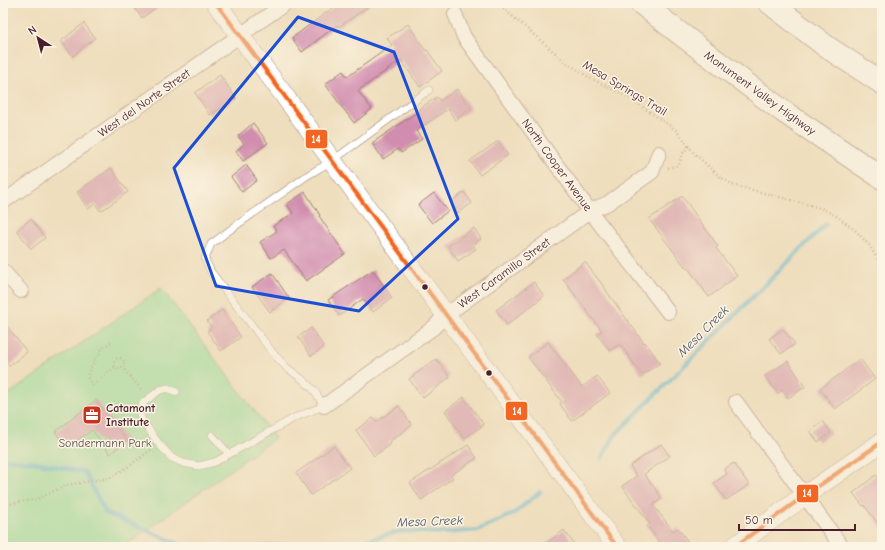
<svg xmlns="http://www.w3.org/2000/svg" width="885" height="550" font-family="'Comic Neue',sans-serif">
	<style>
		.green { fill: #8fdf9e; stroke: #6c7f64 }
		.lines { fill: none; stroke-linecap: round; stroke-linejoin: round }
		.stream { stroke: #55b3d4; stroke-width: 4.5 }
		.building { fill: #d18daf }
		.lane-casing { stroke: #9c7e74; stroke-width: 8 }
		.street-casing { stroke: #9c7e74; stroke-width: 16 }
		.secondary-casing { stroke: #9c7e74; stroke-width: 20 }
		.highway-casing { stroke: #9c7e74; stroke-width: 24 }
		.path { stroke: #9c7e74; stroke-width: 2.5; stroke-dasharray: 1 3; stroke-linecap: butt }
		.lane { stroke: #fff; stroke-width: 7 }
		.street { stroke: #fff; stroke-width: 14 }
		.secondary { stroke: #fff; stroke-width: 19 }
		.highway { stroke: #fff; stroke-width: 22 }
		.bus-1-casing { stroke: #fcf5e5; stroke-width: 7 }
		.bus-1 { stroke: #f26522; stroke-width: 4 }
		.marked { fill: none; stroke: #1d4ed8; stroke-width: 3; stroke-linejoin: round }
		.bus-dot { fill: #4a1f2b; stroke: #fcf5e5; stroke-width: 1.5 }
		.labels { text-anchor: middle; dominant-baseline: central; stroke-width: 3; stroke-linejoin: round; paint-order: stroke }
		.street-label { font-size: 12px; fill: #4a1f2b; stroke: #fcf5e5 }
		.poi-label { font-size: 12px; font-weight: bold; fill: #4a1f2b; stroke: #fcf5e5; text-anchor: start }
		.park-label { font-size: 12px; fill: #5b4f48; stroke: #fcf5e5 }
		.water-label { font-size: 13px; font-style: italic; fill: #4e5366; stroke: #fcf5e5 }
		.line-badge { stroke: #fcf5e5; stroke-width: 1.5 }
		.badge-label { font-size: 11px; text-anchor: middle; font-weight: bold; fill: #fff }
	</style>
	<rect width="100%" height="100%" fill="#fcf5e5"/>
	<filter id="ink" filterUnits="userSpaceOnUse"><feTurbulence type="fractalNoise" baseFrequency=".025" numOctaves="2"/><feDisplacementMap in="SourceGraphic" scale="8" xChannelSelector="R" yChannelSelector="G"/><feConvolveMatrix kernelMatrix="1 2 1 2 8 2 1 2 1" color-interpolation-filters="sRGB"/></filter>
	<filter id="wash" filterUnits="userSpaceOnUse"><feTurbulence type="fractalNoise" baseFrequency=".012" numOctaves="4" result="noise"/><feDisplacementMap in="SourceGraphic" scale="16" xChannelSelector="R" yChannelSelector="G"/><feGaussianBlur stdDeviation="0.9" result="paint"/><feColorMatrix in="noise" values="0 0 0 0 0 0 0 0 0 0 0 0 0 0 0 0 0 1.4 0 .05"/><feComposite in="paint" operator="in"/></filter>
	<g filter="url(#wash)">
		<rect width="100%" height="100%" fill="#eedebd"/>
		<polygon class="green" points="161,288 275,438 123,547 3,547 3,398"/>
		<g class="lines">
			<g class="stream">
				<polyline points="602,458 615,435 826,224"/>
				<polyline points="3,459 34,462 84,472 106,513 186,547"/>
				<polyline points="259,547 281,545 294,547"/>
				<polyline points="335,547 354,544 401,531 445,533 478,530 513,514 540,492"/>
			</g>
		</g>
		<g id="blocks">
			<g class="building">
				<polygon points="131,3 163,3 142,18"/>
				<polygon points="339,3 373,3 339,27 337,25 302,52 292,38"/>
				<polygon points="84,23 95,38 73,56 61,41"/>
				<polygon points="408,24 426,51 427,50 442,71 420,87 401,60 358,91 372,109 354,123 325,84 343,71 347,77 392,45 387,38"/>
				<polygon points="220,75 236,98 210,115 195,93"/>
				<polygon points="457,89 471,109 455,120 448,109 416,131 422,139 401,153 398,149 383,159 372,143 420,110 419,109 437,97 440,101"/>
				<polygon points="253,123 268,143 243,161 236,151 244,144 238,136"/>
				<polygon points="498,141 508,155 480,175 470,161"/>
				<polygon points="246,165 257,180 242,192 231,177"/>
				<polygon points="111,168 128,192 101,211 95,204 88,209 77,192"/>
				<polygon points="305,192 320,215 319,216 345,254 306,281 284,250 271,258 260,242 277,231 273,226 293,213 287,204"/>
				<polygon points="464,192 472,203 458,213 451,202"/>
				<polygon points="434,193 448,211 432,223 418,205"/>
				<polygon points="682,196 718,246 716,248 737,276 709,297 688,268 687,269 649,219"/>
				<polygon points="31,219 45,238 31,249 17,230"/>
				<polygon points="474,228 481,239 473,245 476,249 458,261 448,246"/>
				<polygon points="585,262 607,291 607,292 644,343 645,342 660,363 642,375 620,344 610,351 597,334 602,331 563,279"/>
				<polygon points="373,270 392,298 373,312 363,299 339,316 328,300"/>
				<polygon points="272,273 289,298 270,312 252,287"/>
				<polygon points="534,282 544,296 507,325 496,310"/>
				<polygon points="222,310 241,337 221,351 207,331 212,328 207,321"/>
				<polygon points="3,321 27,352 9,366 3,359"/>
				<polygon points="311,328 324,347 311,356 298,337"/>
				<polygon points="783,329 795,344 781,354 769,339"/>
				<polygon points="548,342 582,387 597,376 610,393 572,421 560,404 562,402 528,357"/>
				<polygon points="436,359 450,377 423,398 409,379"/>
				<polygon points="860,359 875,379 835,409 820,389"/>
				<polygon points="788,361 805,387 788,398 782,390 778,394 765,376"/>
				<polygon points="464,397 484,425 464,438 445,411"/>
				<polygon points="96,400 127,440 110,454 92,430 68,448 55,432"/>
				<polygon points="399,406 412,425 389,442 391,444 374,456 356,430 373,418 376,422"/>
				<polygon points="823,421 831,433 818,442 810,431"/>
				<polygon points="661,444 670,456 644,474 662,498 653,505 673,531 678,528 692,547 663,547 647,526 650,524 622,486 637,476 630,466"/>
				<polygon points="468,445 477,458 451,475 453,478 421,500 410,483"/>
				<polygon points="334,446 350,468 311,495 296,473"/>
				<polygon points="734,463 749,485 726,500 714,483 727,474 724,469"/>
				<polygon points="876,475 882,483 882,529 864,505 863,506 853,493"/>
				<polygon points="564,530 576,547 541,547"/>
			</g>
		</g>
	</g>
	<g filter="url(#ink)">
		<use href="#blocks" fill-opacity="0" stroke="#9c7e74" stroke-width="1"/>
		<g class="lines">
			<g class="lane-casing">
				<g id="lane">
					<polyline points="176,392 168,388 160,390 144,402 139,411 142,420 159,444 172,458 183,463 199,466 215,462 296,417 324,406 314,390 302,379 286,367 273,353 211,272 205,259 211,244 234,227 308,175 332,161 429,90"/>
					<polyline points="212,435 229,454"/>
				</g>
			</g>
			<g class="street-casing">
				<g id="street">
					<polyline points="455,14 464,37 590,211 668,312"/>
					<polyline points="3,202 286,3"/>
					<polyline points="3,271 21,291"/>
					<polyline points="736,402 842,547"/>
					<polyline points="324,406 433,328 446,315 590,211 608,203 652,172 659,153"/>
				</g>
			</g>
			<g class="secondary-casing">
				<g id="secondary">
					<polyline points="216,3 617,547"/>
					<polyline points="734,547 804,496 882,442"/>
				</g>
			</g>
			<g class="highway-casing">
				<g id="highway">
					<polyline points="641,3 678,32 784,112 882,178"/>
					<polyline points="770,3 827,47 882,83"/>
				</g>
			</g>
			<g class="path">
				<polyline points="497,3 568,64 592,79 628,97 676,130 694,153 720,177 733,185 821,208 838,217 855,230 869,245 882,266"/>
				<polyline points="668,168 679,165 682,154 689,146"/>
				<polyline points="111,342 102,349 88,372 88,378 93,385 115,367"/>
				<circle cx="119" cy="363" r="5"/>
				<polyline points="122,367 142,390"/>
				<polyline points="3,505 38,499 66,485 110,478 129,466 151,450"/>
				<polyline points="3,545 6,547"/>
			</g>
			<use href="#lane" class="lane"/>
			<use href="#street" class="street"/>
			<use href="#secondary" class="secondary"/>
			<use href="#highway" class="highway"/>
			<g class="bus-1-casing">
				<g id="bus-1">
					<polyline points="216,3 617,547"/>
					<polyline points="734,547 804,496 882,442"/>
				</g>
			</g>
			<use href="#bus-1" class="bus-1"/>
		</g>
	</g>
	<path d="M0 0H885V550H0ZM298 17 394 52 458 219 359 311 216 286 174 168Z" fill="#eedebd" fill-opacity=".55" fill-rule="evenodd"/>
	<path class="marked" d="M298 17 394 52 458 219 359 311 216 286 174 168Z"/>
	<defs>
		<g id="office-square" transform="scale(1)"><rect x="-9" y="-9" width="18" height="18" rx="4" fill="#c8321e" stroke="#fcf5e5"/><path d="M-6-3h4V-5.5h4V-3h4V5H-6ZM-1-4.5V-3h2v-1.5ZM-6 0V1H6V0Z" fill="#fff"/></g>
	</defs>
	<g fill-rule="evenodd">
		<use href="#office-square" x="92" y="415"/>
	</g>
	<g class="bus-dot">
		<circle cx="425" cy="287" r="3.5"/>
		<circle cx="489" cy="373" r="3.5"/>
	</g>
	<g class="labels">
		<g class="street-label">
			<text transform="translate(625 88) rotate(31)">Mesa Springs Trail</text>
			<text transform="translate(760 93) rotate(36)">Monument Valley Highway</text>
			<text transform="translate(144 103) rotate(-35)">West del Norte Street</text>
			<text transform="translate(557 165) rotate(54)">North Cooper Avenue</text>
			<text transform="translate(504 273) rotate(-36)">West Caramillo Street</text>
		</g>
		<g class="poi-label">
			<text x="106" y="408">Catamont<tspan x="106" dy="14">Institute</tspan></text>
		</g>
		<g class="park-label">
			<text x="105" y="443">Sondermann Park</text>
		</g>
		<g class="water-label">
			<text transform="translate(703 331) rotate(-45)">Mesa Creek</text>
			<text transform="translate(430 521) rotate(-2)">Mesa Creek</text>
		</g>
	</g>
	<g class="line-badge">
		<rect x="305" y="129" width="23" height="20" rx="4" fill="#f26522"/>
		<rect x="505" y="401" width="23" height="20" rx="4" fill="#f26522"/>
		<rect x="796" y="484" width="23" height="19" rx="4" fill="#f26522"/>
	</g>
	<g class="badge-label">
		<text x="316" y="143">14</text>
		<text x="517" y="415">14</text>
		<text x="807" y="497">14</text>
	</g>
	<rect width="885" height="550" fill="none" stroke="#fcf5e5" stroke-width="16"/>
	<g transform="translate(38 38) rotate(324)" stroke="#fcf5e5" stroke-width="3" paint-order="stroke">
	<path d="M0-3L7 15L0 10L-7 15Z" fill="#4a1f2b"/>
	<text y="-6" font-size="11" font-weight="bold" text-anchor="middle" fill="#4a1f2b">N</text>
	</g>
	<path d="M739 524v6h116v-6" fill="none" stroke="#4a1f2b" stroke-width="2"/>
	<text x="745" y="524" font-size="12" fill="#4a1f2b" stroke="#fcf5e5" stroke-width="3" paint-order="stroke">50 m</text>
</svg>
